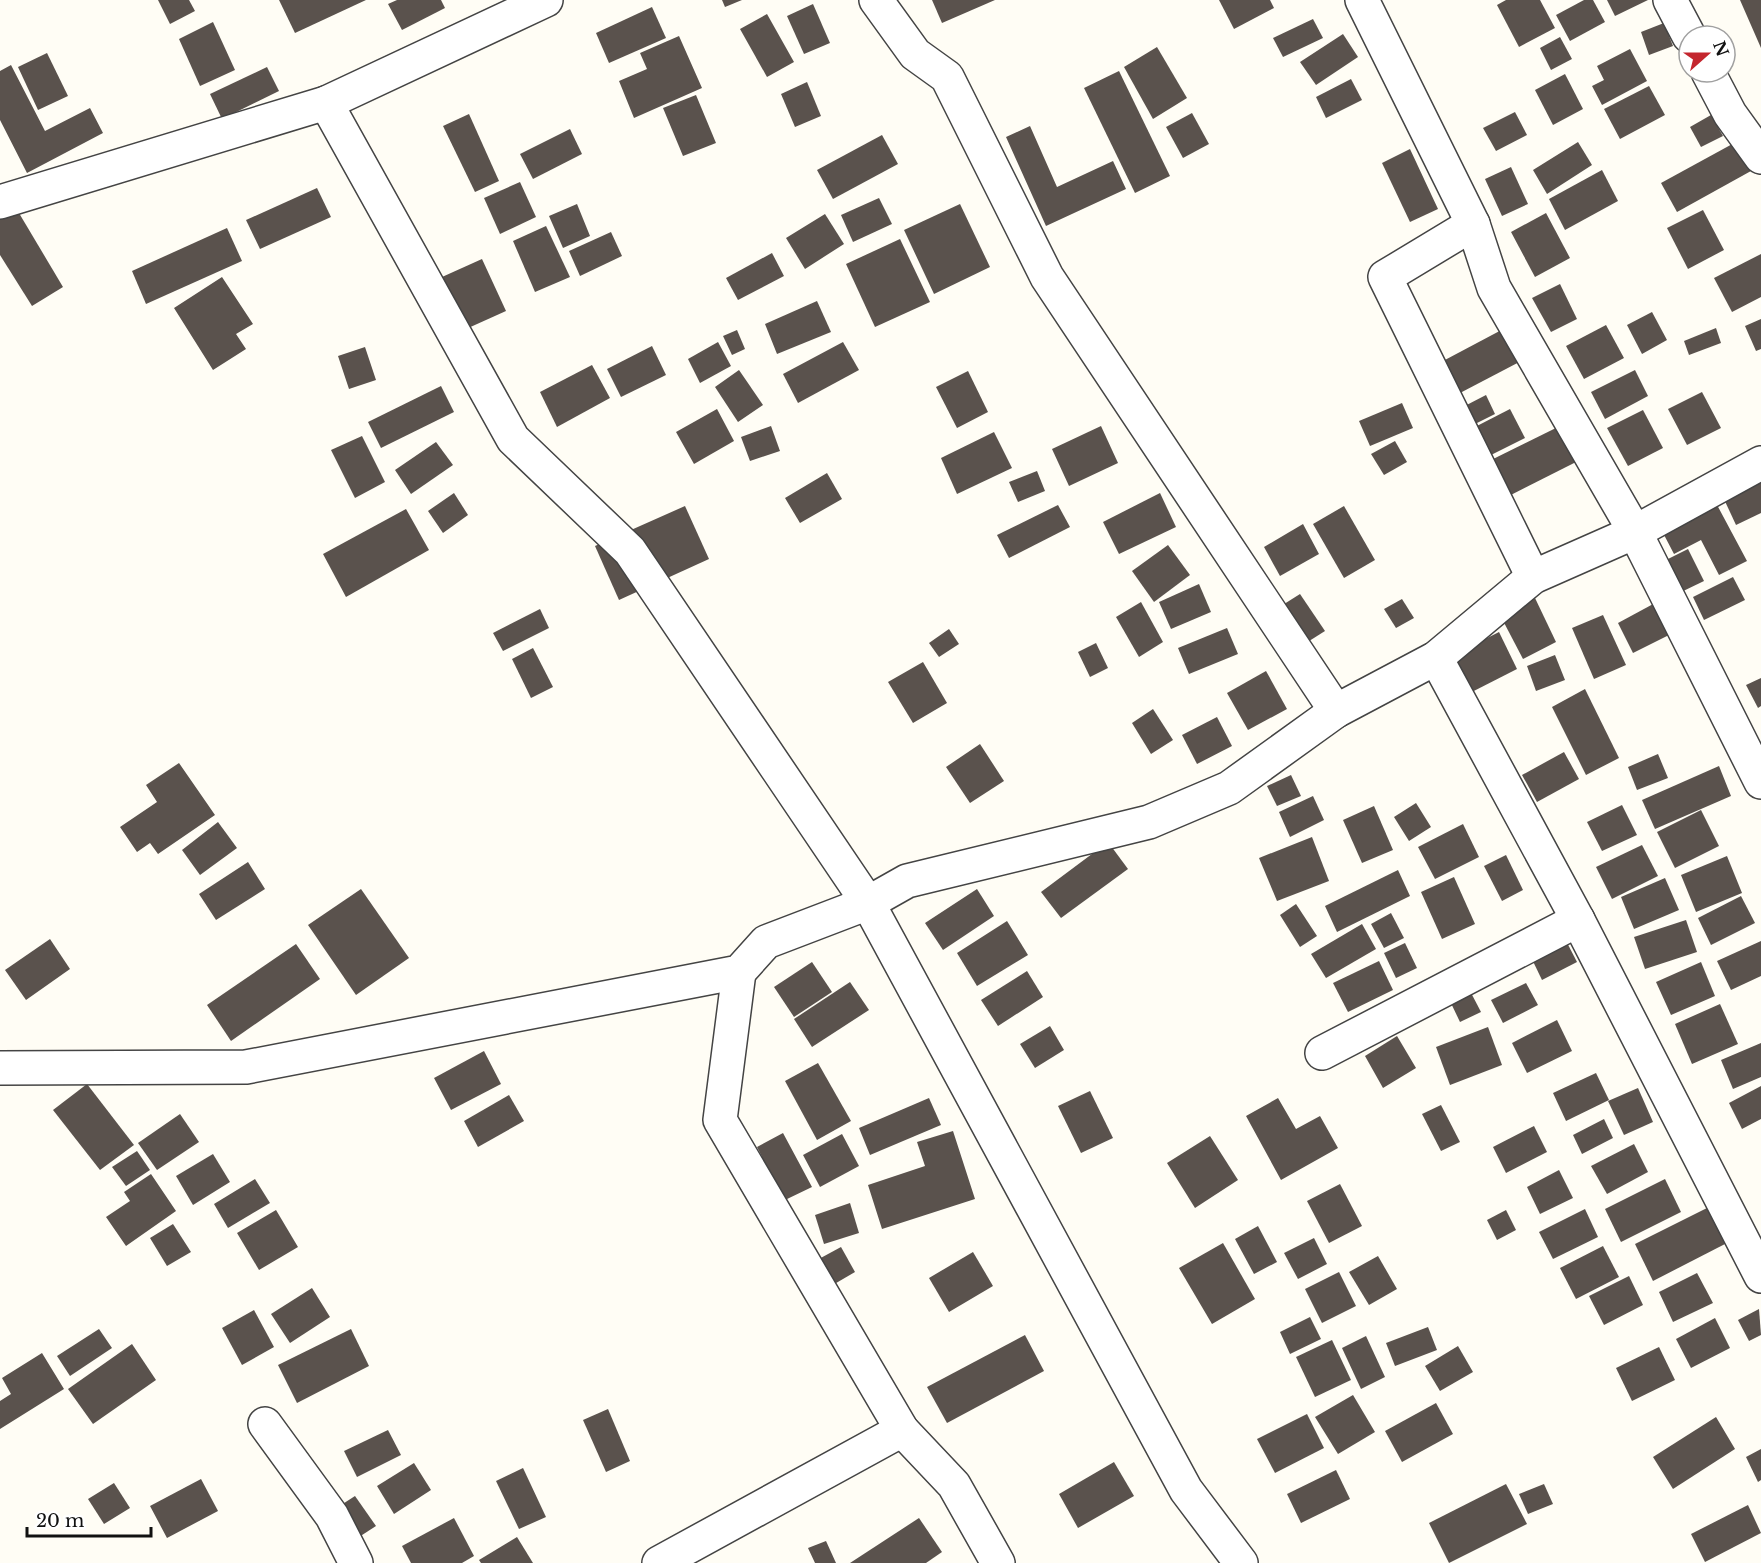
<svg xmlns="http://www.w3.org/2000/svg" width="1761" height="1563" font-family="'Libre Baskerville',serif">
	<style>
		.building { fill: #5a524d }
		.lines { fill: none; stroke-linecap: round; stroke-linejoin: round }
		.minor-casing { stroke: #444; stroke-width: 36 }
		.minor { stroke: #fff; stroke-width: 33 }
	</style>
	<rect width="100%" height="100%" fill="#fffdf5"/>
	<g class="building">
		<polygon points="158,0 189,0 195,11 170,24"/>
		<polygon points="279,0 366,0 295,33"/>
		<polygon points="397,0 441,0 445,8 402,30 388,4"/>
		<polygon points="722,0 742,0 725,7"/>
		<polygon points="932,0 995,0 942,23"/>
		<polygon points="1219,0 1270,0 1274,8 1234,29"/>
		<polygon points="1506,0 1540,0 1555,28 1519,47 1497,5"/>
		<polygon points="1584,0 1593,0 1605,22 1570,41 1556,15"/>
		<polygon points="1607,0 1648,0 1615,16"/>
		<polygon points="1740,0 1761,0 1761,48"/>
		<polygon points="813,4 830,43 804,54 787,16"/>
		<polygon points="652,7 666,38 609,63 596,33"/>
		<polygon points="767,14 794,62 767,77 740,29"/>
		<polygon points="1313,19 1323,38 1283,57 1273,38"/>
		<polygon points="213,22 235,70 200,86 179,39"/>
		<polygon points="1664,23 1673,46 1649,55 1641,32"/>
		<polygon points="1343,34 1358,57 1316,85 1300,62"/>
		<polygon points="679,36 702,88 634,118 619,81 647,69 640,53"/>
		<polygon points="1560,37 1572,59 1551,70 1540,48"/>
		<polygon points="1157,47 1187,98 1153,119 1124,67"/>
		<polygon points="1630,49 1647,81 1602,105 1592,86 1604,80 1597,66"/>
		<polygon points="47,53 68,96 38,110 18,67"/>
		<polygon points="11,65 45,131 90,108 103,133 27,173 0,120 0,71"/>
		<polygon points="267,67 279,91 222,119 210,94"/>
		<polygon points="1119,71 1170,176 1135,193 1084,88"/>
		<polygon points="1565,74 1583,109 1553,125 1535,90"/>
		<polygon points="1351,79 1362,100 1326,118 1316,97"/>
		<polygon points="807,82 821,116 795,127 781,94"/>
		<polygon points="1649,86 1665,115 1620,139 1604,109"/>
		<polygon points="696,95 716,143 683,156 663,108"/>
		<polygon points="1515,112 1527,135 1496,151 1483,128"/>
		<polygon points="1192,113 1209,144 1183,158 1166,127"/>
		<polygon points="469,114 499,181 475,192 443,126"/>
		<polygon points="1711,115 1723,136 1701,147 1690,127"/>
		<polygon points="1030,126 1057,187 1113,161 1126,189 1046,226 1006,137"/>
		<polygon points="570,129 582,154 533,179 520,154"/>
		<polygon points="882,135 898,164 833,199 817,170"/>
		<polygon points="1578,142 1592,165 1547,194 1533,170"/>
		<polygon points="1736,142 1751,171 1677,212 1661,183"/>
		<polygon points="1410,149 1438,209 1410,222 1382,163"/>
		<polygon points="1511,167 1528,204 1502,216 1485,179"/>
		<polygon points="1602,170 1618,201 1565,230 1549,199"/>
		<polygon points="520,182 536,217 500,234 484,198"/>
		<polygon points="317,188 331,217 260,249 246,220"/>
		<polygon points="879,198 892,224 853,242 841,215"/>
		<polygon points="13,203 63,287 32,306 0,255 0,211"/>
		<polygon points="577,204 590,236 563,248 549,216"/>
		<polygon points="960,204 990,267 934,294 904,230"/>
		<polygon points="1703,210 1724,250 1688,269 1667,228"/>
		<polygon points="1546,213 1570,258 1535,277 1511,232"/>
		<polygon points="825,214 844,244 805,269 786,238"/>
		<polygon points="546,226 570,277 535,292 513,241"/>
		<polygon points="227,228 242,261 146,304 132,271"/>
		<polygon points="611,232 622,256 580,276 569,251"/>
		<polygon points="900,239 930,302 875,327 846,264"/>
		<polygon points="772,253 784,276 738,300 726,278"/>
		<polygon points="1761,254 1761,297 1732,312 1714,278"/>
		<polygon points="482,259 506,311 466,329 442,277"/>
		<polygon points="222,277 253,324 236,334 246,349 213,370 174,308"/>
		<polygon points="1560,284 1577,319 1551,332 1532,298"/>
		<polygon points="817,301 831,332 777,354 765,324"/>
		<polygon points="1652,312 1667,340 1642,354 1627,325"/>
		<polygon points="1761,319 1761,349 1756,351 1745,326"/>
		<polygon points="1606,325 1624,358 1584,379 1566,346"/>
		<polygon points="1509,326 1527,358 1460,393 1443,361"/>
		<polygon points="1716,328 1721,343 1689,355 1684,341"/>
		<polygon points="737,330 745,349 732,355 723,336"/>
		<polygon points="718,342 731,366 700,383 688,359"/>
		<polygon points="843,342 859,370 798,403 783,374"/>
		<polygon points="652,346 666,375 621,397 607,369"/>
		<polygon points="365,347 376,380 349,389 338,356"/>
		<polygon points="592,365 610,398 557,427 540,392"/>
		<polygon points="739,370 763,405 738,422 715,387"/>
		<polygon points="1635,370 1648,396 1605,419 1591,392"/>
		<polygon points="968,371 988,412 957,428 936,387"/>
		<polygon points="441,386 454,412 381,448 368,422"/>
		<polygon points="1702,392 1721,428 1687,445 1668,409"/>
		<polygon points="1486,395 1495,414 1467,428 1457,410"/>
		<polygon points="1402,403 1413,428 1370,446 1359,421"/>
		<polygon points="717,409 734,441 694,464 676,432"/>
		<polygon points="1510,409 1525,438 1487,457 1473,428"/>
		<polygon points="1643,410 1663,448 1628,466 1607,428"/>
		<polygon points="1564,424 1582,459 1499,501 1481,465"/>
		<polygon points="771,426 780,451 750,461 741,437"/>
		<polygon points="1101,426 1118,463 1069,486 1052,449"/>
		<polygon points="994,432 1012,468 957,494 941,458"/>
		<polygon points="362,436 385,482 355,498 331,450"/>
		<polygon points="1395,441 1407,462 1384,475 1371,454"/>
		<polygon points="436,442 453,465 411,494 395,470"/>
		<polygon points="1037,471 1045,491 1018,502 1009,482"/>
		<polygon points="827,473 842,499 800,523 785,498"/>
		<polygon points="1761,478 1761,513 1736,525 1723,497"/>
		<polygon points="454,493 468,515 443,533 428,511"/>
		<polygon points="1160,493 1176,527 1119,554 1103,522"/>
		<polygon points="1716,503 1747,561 1719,575 1701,540 1674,554 1662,531"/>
		<polygon points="1058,505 1070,527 1009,558 997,535"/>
		<polygon points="685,506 709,559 619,600 595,546"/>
		<polygon points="1344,506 1375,560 1344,578 1313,524"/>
		<polygon points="406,509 429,550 346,597 323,554"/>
		<polygon points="1303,524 1319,554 1280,576 1264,547"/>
		<polygon points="1168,545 1190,575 1154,602 1132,571"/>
		<polygon points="1688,549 1704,581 1675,595 1660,563"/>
		<polygon points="1733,577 1745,600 1704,620 1693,597"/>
		<polygon points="1199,584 1211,612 1171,629 1159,602"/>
		<polygon points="1300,594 1325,631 1306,643 1281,606"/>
		<polygon points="1535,598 1556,642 1523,659 1500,615"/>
		<polygon points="1402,599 1414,618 1396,628 1384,609"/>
		<polygon points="1141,602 1163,642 1139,657 1116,617"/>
		<polygon points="1655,603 1671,634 1633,653 1618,623"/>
		<polygon points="540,609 549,628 503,651 493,633"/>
		<polygon points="1603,615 1626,665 1594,679 1572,628"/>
		<polygon points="1227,628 1238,654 1189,674 1178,648"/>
		<polygon points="949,629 959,644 939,657 929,643"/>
		<polygon points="1499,632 1517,669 1464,696 1446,659"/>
		<polygon points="1096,643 1108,668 1090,677 1078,652"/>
		<polygon points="533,648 553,687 531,698 512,659"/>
		<polygon points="1555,655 1565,680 1536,691 1527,666"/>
		<polygon points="923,662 947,703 913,723 888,682"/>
		<polygon points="1266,671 1287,709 1248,730 1227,693"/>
		<polygon points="1761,678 1761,706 1758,708 1746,685"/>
		<polygon points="1585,689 1619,758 1586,775 1552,707"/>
		<polygon points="1153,709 1173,740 1151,754 1132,723"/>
		<polygon points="1217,717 1232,746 1197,764 1182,735"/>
		<polygon points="980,744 1004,781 970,803 946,767"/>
		<polygon points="1564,752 1579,779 1537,802 1522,775"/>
		<polygon points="1658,754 1668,778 1637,790 1628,767"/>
		<polygon points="179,763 215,815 158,854 150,843 137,852 120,827 157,802 146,785"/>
		<polygon points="1719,766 1731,796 1655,829 1642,800"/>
		<polygon points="1291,775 1301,796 1277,806 1267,786"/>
		<polygon points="1313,796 1324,820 1290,837 1279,812"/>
		<polygon points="1416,803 1431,827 1409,841 1394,817"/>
		<polygon points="1622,805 1637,835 1602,851 1587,822"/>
		<polygon points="1374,806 1393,850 1362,863 1343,820"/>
		<polygon points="1701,810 1719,846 1675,868 1657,832"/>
		<polygon points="218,822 237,848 200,875 182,850"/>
		<polygon points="1463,824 1479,857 1435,879 1418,847"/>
		<polygon points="1312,837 1329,881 1277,901 1259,858"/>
		<polygon points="1108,842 1128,869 1061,918 1041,892"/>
		<polygon points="1642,845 1658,876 1612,899 1596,867"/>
		<polygon points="1506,855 1523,890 1502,901 1484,866"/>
		<polygon points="1727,856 1742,893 1696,912 1681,875"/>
		<polygon points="248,862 265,889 216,920 199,894"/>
		<polygon points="1398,870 1410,896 1337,932 1325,906"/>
		<polygon points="1454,877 1475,924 1442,939 1421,892"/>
		<polygon points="1665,878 1679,910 1634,929 1621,897"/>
		<polygon points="361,889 409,958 356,995 308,925"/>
		<polygon points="977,889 994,916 943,950 925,923"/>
		<polygon points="1741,896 1755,923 1711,945 1698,918"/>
		<polygon points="1296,904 1317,936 1300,947 1280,915"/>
		<polygon points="1391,913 1404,938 1384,948 1371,924"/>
		<polygon points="1686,920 1697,952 1645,969 1634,937"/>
		<polygon points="1007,921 1028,955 977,986 957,953"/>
		<polygon points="1362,924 1376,949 1326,978 1311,954"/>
		<polygon points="1563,935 1577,962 1542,980 1529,953"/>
		<polygon points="50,939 70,969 26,1000 5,970"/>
		<polygon points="1761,941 1761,976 1731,990 1717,961"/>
		<polygon points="1405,943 1417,968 1396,978 1384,953"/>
		<polygon points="296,944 320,979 231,1041 207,1005"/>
		<polygon points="1379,961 1393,990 1348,1012 1333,983"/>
		<polygon points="812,962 832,992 794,1017 774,987"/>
		<polygon points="1701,962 1715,996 1671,1015 1656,982"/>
		<polygon points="1027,971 1043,997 998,1026 981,1000"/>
		<polygon points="850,982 869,1010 812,1047 794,1019"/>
		<polygon points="1526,983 1538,1005 1503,1023 1491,1000"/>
		<polygon points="1469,989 1481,1012 1460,1022 1449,999"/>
		<polygon points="1720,1004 1738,1044 1692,1064 1675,1024"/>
		<polygon points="1557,1020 1572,1051 1527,1073 1512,1043"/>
		<polygon points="1050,1026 1064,1050 1035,1068 1020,1044"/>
		<polygon points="1488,1027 1502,1065 1450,1085 1436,1047"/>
		<polygon points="1397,1036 1416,1068 1383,1088 1365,1056"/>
		<polygon points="1761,1043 1761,1077 1733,1089 1721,1060"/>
		<polygon points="484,1051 501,1084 451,1110 434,1078"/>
		<polygon points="818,1063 851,1121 817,1140 785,1081"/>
		<polygon points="1596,1073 1609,1100 1566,1121 1553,1093"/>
		<polygon points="87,1084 134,1145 100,1170 53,1110"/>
		<polygon points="1761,1086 1761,1119 1742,1129 1729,1103"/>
		<polygon points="1638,1088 1653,1122 1624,1135 1608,1101"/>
		<polygon points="1090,1091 1113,1138 1081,1153 1058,1106"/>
		<polygon points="509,1095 524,1121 478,1147 464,1121"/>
		<polygon points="929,1098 941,1125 870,1155 859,1128"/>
		<polygon points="1278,1098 1296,1129 1320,1116 1338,1148 1281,1180 1246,1116"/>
		<polygon points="1441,1105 1460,1142 1441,1151 1422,1114"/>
		<polygon points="180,1114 199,1142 157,1170 138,1143"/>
		<polygon points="1604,1119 1613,1138 1582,1154 1573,1135"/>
		<polygon points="1534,1126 1547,1152 1506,1173 1493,1147"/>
		<polygon points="953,1131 975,1199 882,1229 868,1185 925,1166 917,1142"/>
		<polygon points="783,1133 812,1187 785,1200 753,1162 762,1157 757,1147"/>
		<polygon points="842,1134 859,1166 820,1187 803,1155"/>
		<polygon points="1210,1136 1238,1180 1195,1208 1167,1163"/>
		<polygon points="1634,1144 1648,1172 1607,1194 1591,1166"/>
		<polygon points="137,1151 150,1170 126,1186 112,1167"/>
		<polygon points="213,1154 230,1182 193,1205 176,1176"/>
		<polygon points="1559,1170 1573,1198 1540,1214 1527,1187"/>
		<polygon points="151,1174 176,1211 126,1246 106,1217 130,1201 124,1192"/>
		<polygon points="255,1179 270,1203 228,1228 214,1204"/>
		<polygon points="1665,1179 1681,1212 1621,1242 1605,1209"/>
		<polygon points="1340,1184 1362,1226 1329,1243 1307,1201"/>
		<polygon points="850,1203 859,1233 824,1244 815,1215"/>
		<polygon points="1707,1208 1725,1244 1653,1281 1635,1244"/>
		<polygon points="1585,1209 1598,1237 1553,1259 1539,1232"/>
		<polygon points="276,1210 298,1247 259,1270 237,1233"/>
		<polygon points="1506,1210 1516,1230 1497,1240 1487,1220"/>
		<polygon points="173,1224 191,1252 167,1266 150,1238"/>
		<polygon points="1258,1226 1277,1262 1254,1274 1235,1239"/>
		<polygon points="1314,1238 1327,1264 1298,1279 1284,1253"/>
		<polygon points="1223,1243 1255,1299 1212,1324 1179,1268"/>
		<polygon points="1603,1246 1619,1277 1576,1299 1560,1268"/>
		<polygon points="841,1247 855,1272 831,1286 817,1260"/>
		<polygon points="973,1252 993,1286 949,1312 929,1278"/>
		<polygon points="1378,1256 1397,1289 1369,1305 1349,1272"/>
		<polygon points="1339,1272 1356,1306 1322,1323 1305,1289"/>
		<polygon points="1697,1273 1713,1303 1673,1322 1659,1292"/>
		<polygon points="1629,1276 1643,1305 1604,1325 1589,1296"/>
		<polygon points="312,1288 330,1317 290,1343 271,1314"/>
		<polygon points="1759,1309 1761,1335 1749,1341 1738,1320"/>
		<polygon points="254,1310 274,1347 242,1365 222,1328"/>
		<polygon points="1310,1317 1321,1339 1290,1354 1280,1332"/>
		<polygon points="1715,1318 1730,1348 1691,1368 1676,1339"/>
		<polygon points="1428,1327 1437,1350 1395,1366 1386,1343"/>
		<polygon points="99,1329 112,1348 70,1376 57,1356"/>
		<polygon points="351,1329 369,1366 297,1403 278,1365"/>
		<polygon points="1025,1335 1044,1371 947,1423 927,1387"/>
		<polygon points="1366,1336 1385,1377 1361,1389 1342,1348"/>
		<polygon points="1332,1340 1351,1380 1315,1397 1296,1357"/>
		<polygon points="132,1344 156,1380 93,1424 68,1389"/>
		<polygon points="1458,1346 1473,1372 1440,1391 1425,1366"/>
		<polygon points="1659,1347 1675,1380 1632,1401 1616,1368"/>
		<polygon points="42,1353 64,1389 0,1429 0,1401 11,1394 2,1378"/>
		<polygon points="1353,1395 1375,1432 1338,1454 1315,1417"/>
		<polygon points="1436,1403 1453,1434 1402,1462 1385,1431"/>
		<polygon points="608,1409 630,1461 606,1472 583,1420"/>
		<polygon points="1307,1414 1324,1448 1275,1473 1257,1439"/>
		<polygon points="1716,1417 1735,1449 1673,1489 1653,1457"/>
		<polygon points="388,1430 401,1455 357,1477 344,1451"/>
		<polygon points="1761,1449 1761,1480 1758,1482 1746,1457"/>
		<polygon points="1114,1462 1134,1496 1078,1528 1059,1494"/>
		<polygon points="414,1463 431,1490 394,1514 377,1486"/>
		<polygon points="523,1468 546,1517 519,1529 496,1481"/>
		<polygon points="1336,1470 1350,1499 1301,1523 1287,1494"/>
		<polygon points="201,1479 218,1511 167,1538 150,1506"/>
		<polygon points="114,1483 130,1508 104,1524 88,1499"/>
		<polygon points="1506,1484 1527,1524 1449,1563 1429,1523"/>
		<polygon points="1544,1484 1553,1504 1528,1514 1519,1494"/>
		<polygon points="355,1496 376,1526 359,1537 338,1507"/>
		<polygon points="1748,1505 1761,1533 1705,1562 1691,1534"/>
		<polygon points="454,1518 474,1556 462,1563 411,1563 402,1546"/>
		<polygon points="919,1518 942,1552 926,1563 850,1563"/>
		<polygon points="517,1537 533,1563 481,1563 479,1560"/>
		<polygon points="826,1541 836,1563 815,1563 808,1548"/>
	</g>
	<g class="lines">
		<g class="minor-casing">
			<g id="minor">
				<polyline points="876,0 915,54 947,77 1047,277 1336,711"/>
				<polyline points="1362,0 1473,224 1494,288 1635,532 1761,782"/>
				<polyline points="1670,0 1689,36"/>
				<polyline points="1708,72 1730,114 1761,157"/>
				<polyline points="326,103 513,439 630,551 868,903 1186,1490 1241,1563"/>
				<polyline points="0,202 326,103 546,0"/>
				<polyline points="1473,224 1385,277 1533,577"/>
				<polyline points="1436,658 1578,920 1761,1276"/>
				<polyline points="739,972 720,1120 902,1430 954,1485 998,1563"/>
				<polyline points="1322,1053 1578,920"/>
				<polyline points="0,1068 246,1067 739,972 766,942 868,903 907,881 1149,822 1229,788 1336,711 1436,658 1533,577 1635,532 1761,463"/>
				<polyline points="265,1424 332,1516 356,1563"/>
				<polyline points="659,1563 902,1430"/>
			</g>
		</g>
		<use href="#minor" class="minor"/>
	</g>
	<g transform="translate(1707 54) rotate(69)"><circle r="28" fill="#ffffff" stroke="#a0a0a0" stroke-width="1.5"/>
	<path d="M0-4.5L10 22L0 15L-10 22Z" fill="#c4262e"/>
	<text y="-9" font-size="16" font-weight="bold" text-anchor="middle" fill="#111111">N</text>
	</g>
	<path d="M27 1527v9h124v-9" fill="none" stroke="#111111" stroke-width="3"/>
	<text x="36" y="1527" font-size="18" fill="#111111" stroke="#ffffff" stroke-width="4.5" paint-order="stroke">20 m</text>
</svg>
